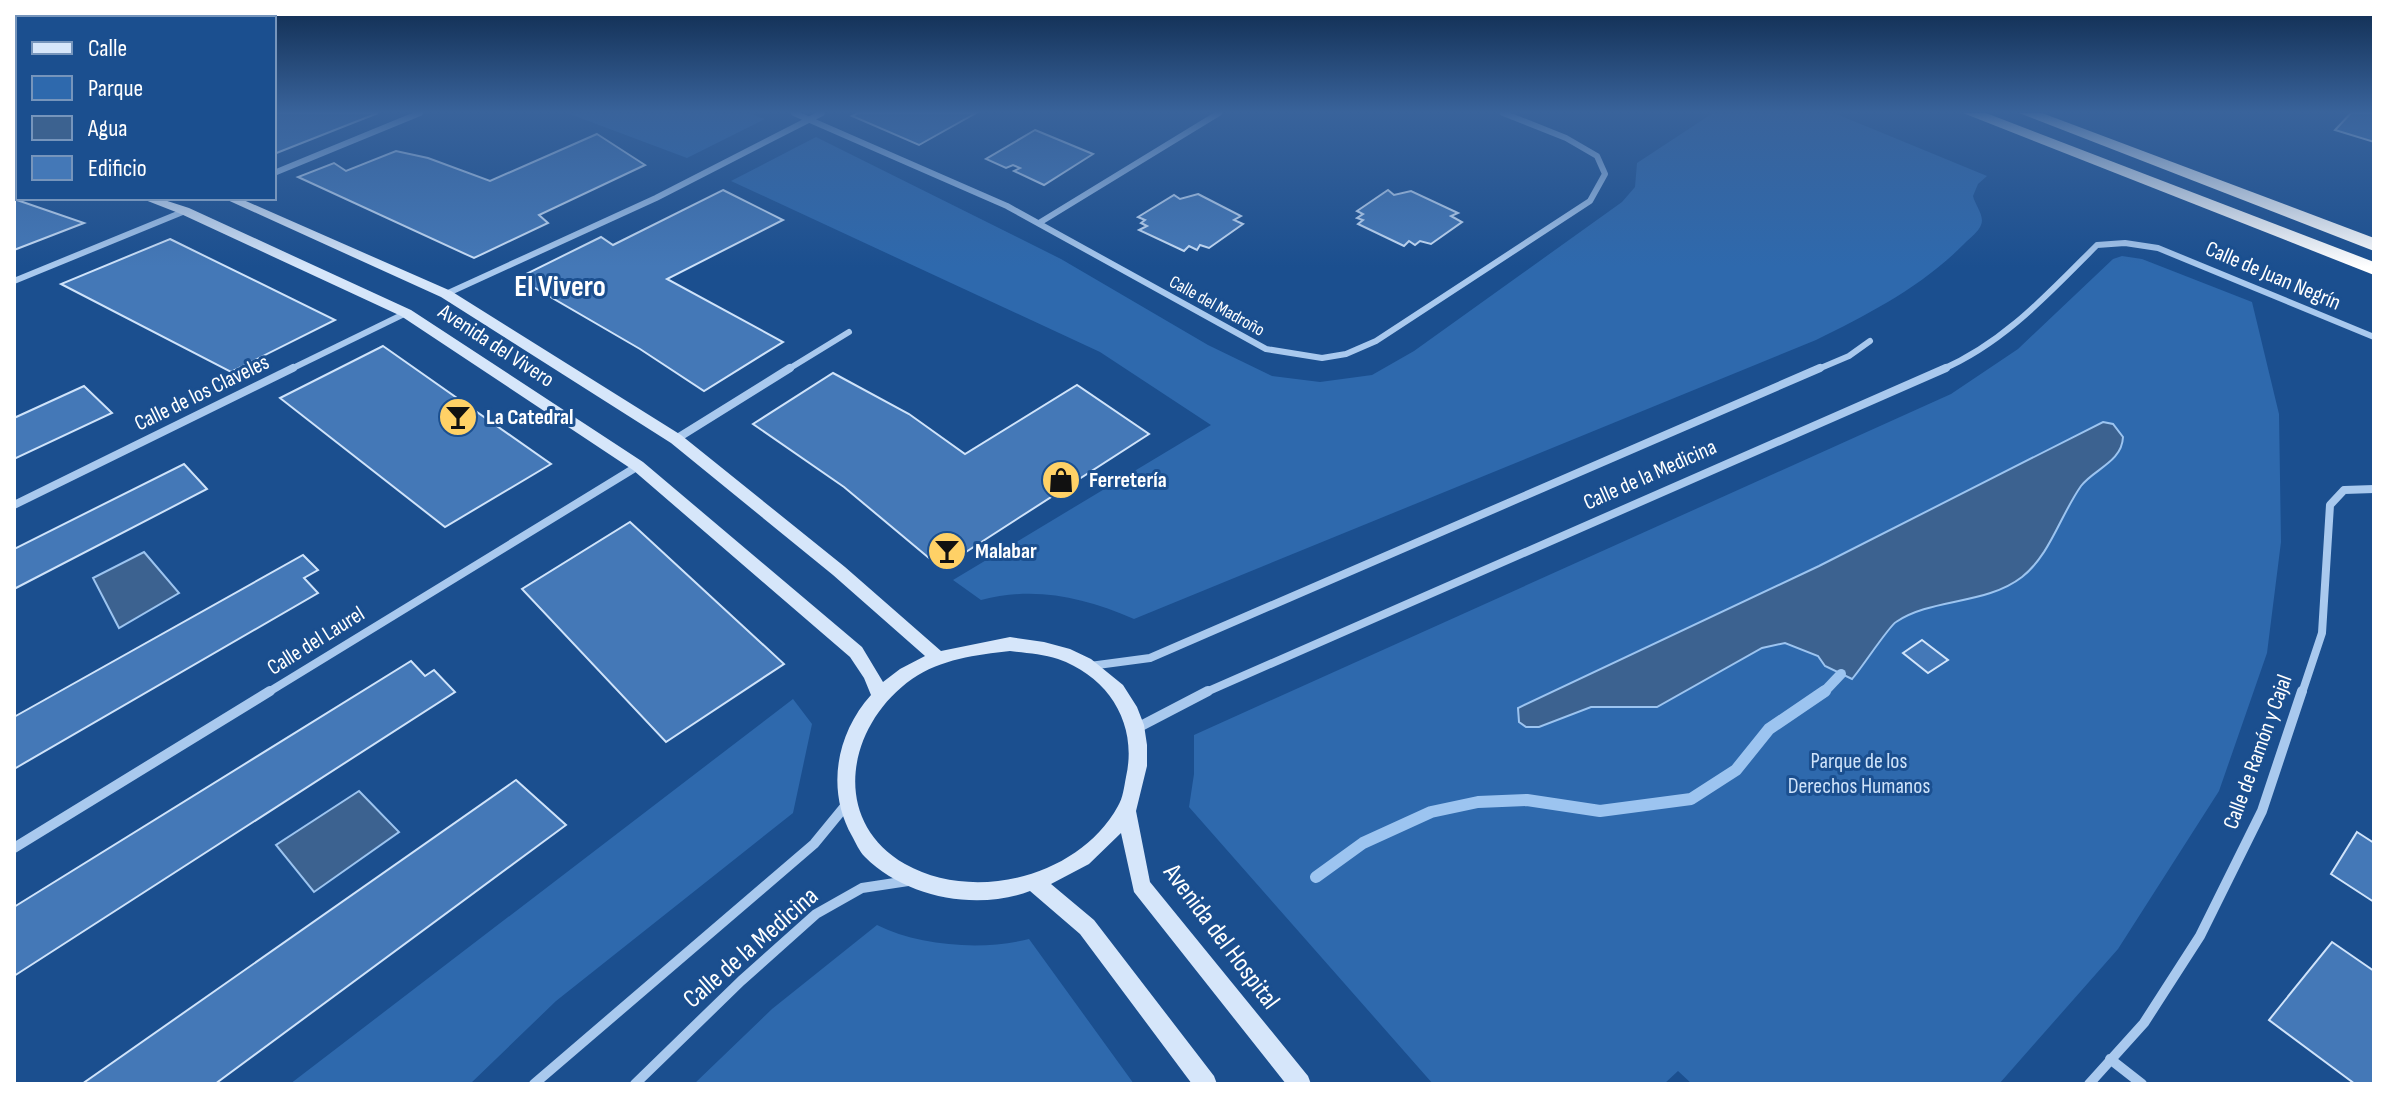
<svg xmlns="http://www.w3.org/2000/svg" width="2388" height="1098" font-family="'Sofia Sans Condensed',sans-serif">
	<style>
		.green { fill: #2e69ad }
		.water { fill: #3c6290; stroke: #9cc4f0; stroke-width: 2 }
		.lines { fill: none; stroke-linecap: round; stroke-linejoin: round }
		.stream-far1 { stroke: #9cc4f0; stroke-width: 10 }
		.stream { stroke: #9cc4f0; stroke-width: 12 }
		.building { fill: #4478b7; stroke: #cfe3fa; stroke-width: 2 }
		.street-far2 { stroke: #a9c9ee; stroke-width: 6 }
		.street-far1 { stroke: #a9c9ee; stroke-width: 8 }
		.street { stroke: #a9c9ee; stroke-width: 10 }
		.secondary { fill: #d6e6fa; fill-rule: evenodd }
		.highway { fill: #fff; fill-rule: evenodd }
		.labels { text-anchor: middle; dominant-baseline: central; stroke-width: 6; stroke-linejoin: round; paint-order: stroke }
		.far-street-label { font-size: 18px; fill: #fff; stroke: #1b4f8f }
		.street-label { font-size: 22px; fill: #fff; stroke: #1b4f8f }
		.poi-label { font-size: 22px; font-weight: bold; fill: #fff; stroke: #1b4f8f; text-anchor: start }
		.park-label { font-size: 22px; fill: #cfe3fa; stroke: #1b4f8f }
		.near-street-label { font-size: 26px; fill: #fff; stroke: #1b4f8f }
		.district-label { font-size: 30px; font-weight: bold; fill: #fff; stroke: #1b4f8f }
	</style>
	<rect width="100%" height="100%" fill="#1b4f8f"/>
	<g class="green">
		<polygon points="567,113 748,113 765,119 687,158"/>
		<path d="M1713 113H1834L1987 176 1978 184 1973 196C1975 205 1985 216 1981 225 1979 231 1970 238 1965 243 1923 286 1869 314 1816 340L1134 619C1083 597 1035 586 981 600L953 580 1211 425 1100 352 731 181 816 137 1061 259 1208 345 1272 376 1320 382 1372 375 1414 351 1622 202 1635 187 1637 163Z"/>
		<polygon points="2122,256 2142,259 2252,302 2279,414 2281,542 2267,653 2219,791 2118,949 1999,1084 1692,1084 1678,1071 1664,1084 1433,1084 1189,807 1194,774 1194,735 1951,394 2018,349 2113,259"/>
		<polygon points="793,699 812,724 793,813 556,1001 470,1084 290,1084"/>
		<path d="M877 925C919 946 983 951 1029 939L1134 1084H694L772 1009Z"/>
	</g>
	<g class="water">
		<path d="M2103 422 2113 424 2123 437C2122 462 2094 469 2081 486 2060 516 2050 555 2022 577 1986 605 1931 598 1896 622 1889 626 1861 669 1852 679L1825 666 1818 656 1785 643 1762 648 1657 707H1591L1539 727H1526L1519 722 1518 708 1819 566Z"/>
		<polygon points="144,552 179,593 119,628 93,578"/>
		<polygon points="359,791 399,832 314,892 276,845"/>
	</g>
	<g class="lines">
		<polyline class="stream-far1" points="1823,693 1841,674"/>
		<polyline class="stream" points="1316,877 1363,843 1431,812 1478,802 1527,800 1600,811 1691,799 1736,770 1769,729 1825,691"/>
	</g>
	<g class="building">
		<polygon points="274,113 378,113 274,154"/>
		<polygon points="858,113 976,113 919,145 852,116"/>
		<polygon points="2351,113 2374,113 2374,142 2335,130"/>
		<polygon points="1035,130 1093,154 1044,185 1014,171 1020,168 1013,165 1006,168 986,159"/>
		<polygon points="597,134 645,165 539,215 548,223 474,258 298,177 334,163 346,171 396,151 428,158 490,181"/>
		<polygon points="723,190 783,220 667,279 783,342 704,391 640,349 518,278 601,237 613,245"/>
		<polygon points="1388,190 1394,195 1411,191 1458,213 1451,216 1462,222 1431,244 1420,241 1415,245 1409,241 1404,246 1358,224 1363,220 1357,218 1363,214 1357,211"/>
		<polygon points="1198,194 1241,216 1234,220 1243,224 1209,248 1200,245 1197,250 1189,246 1184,251 1139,230 1147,226 1141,223 1145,220 1138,217 1174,195 1180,199"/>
		<polygon points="14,199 84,223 14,250"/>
		<polygon points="170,239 335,320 231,372 61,284"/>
		<polygon points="383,346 551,464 445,527 280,398"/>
		<polygon points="833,373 909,414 965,454 1077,385 1149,434 941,568 844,487 753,424"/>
		<polygon points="84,386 112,413 14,459 14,418"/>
		<polygon points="184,464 207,489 14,589 14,549"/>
		<polygon points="630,522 784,664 666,742 522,589"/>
		<polygon points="303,555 318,570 304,578 318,593 14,769 14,717"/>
		<polygon points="1922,640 1948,660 1928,673 1903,653"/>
		<polygon points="411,661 425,676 434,670 455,692 14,976 14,907"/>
		<polygon points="516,780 566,825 215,1084 82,1084"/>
		<polygon points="2357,832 2374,843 2374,902 2331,874"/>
		<polygon points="2332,942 2374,971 2374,1084 2355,1084 2269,1020"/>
	</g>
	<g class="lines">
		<g class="street-far2">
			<polyline points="794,113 1007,206 1266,349 1322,358 1346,354 1376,341 1590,201 1605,174 1597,156 1566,138 1503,113"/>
			<polyline points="274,173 420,113"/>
			<polyline points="1039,223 1219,113"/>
			<polyline points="14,281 185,211"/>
			<polyline points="446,294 656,198 822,113"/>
			<polyline points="289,370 406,313"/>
			<polyline points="787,370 849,332"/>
			<polyline points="1816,370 1849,356 1870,341"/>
			<path d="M1941 370C2004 343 2049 293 2097 245L2125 243 2158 248 2374 337"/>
		</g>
		<g class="street-far1">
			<polyline points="676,439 790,368"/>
			<polyline points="14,505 293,368"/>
			<polyline points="1090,666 1150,658 1820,368"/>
			<polyline points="267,693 638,466"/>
			<polyline points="1204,693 1946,368"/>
			<polyline points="2302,693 2322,633 2330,505 2344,490 2374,489"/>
		</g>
		<g class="street">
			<polyline points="1137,728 1208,691"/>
			<polyline points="14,848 270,691"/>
			<polyline points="2110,1059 2142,1084"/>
			<polyline points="534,1084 814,844 846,805"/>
			<polyline points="635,1084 741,981 816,914 862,888 908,881"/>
			<polyline points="2089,1084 2144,1023 2200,936 2262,811 2302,691"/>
		</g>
		<g class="secondary">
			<polygon points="14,113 18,113 18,120 14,121"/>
			<polygon points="14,151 18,152 18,158 14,157"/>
			<path d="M140 198H158L189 208 411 310 643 462 862 647 883 682 900 669 925 656 833 575 671 443 441 297 223 198H239L451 291 681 435 845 567 941 651 1010 637 1044 642 1070 649 1091 659 1123 685 1137 707 1144 725 1147 745V766L1136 811 1150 882 1308 1076 1311 1084H1286L1134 892 1121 833 1089 864 1051 884 1094 920 1214 1076 1217 1084H1192L1080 934 1030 891C977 911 906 898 865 857 859 851 856 843 852 836 826 790 836 734 871 695L864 678 850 657 633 470 401 316 181 214ZM1010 651C1026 653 1043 654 1058 659 1109 677 1138 724 1126 777 1124 787 1123 798 1118 806 1079 877 974 903 905 864 829 820 847 725 912 679 941 659 976 655 1010 651Z"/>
		</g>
		<g class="highway">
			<polygon points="1963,113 1986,113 2374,262 2374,275"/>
			<polygon points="2019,113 2042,113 2374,238 2374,251"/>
		</g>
	</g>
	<linearGradient id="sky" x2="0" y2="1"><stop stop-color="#0f2b4f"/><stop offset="0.42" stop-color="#39639b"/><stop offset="1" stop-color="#39639b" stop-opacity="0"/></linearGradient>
	<rect width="2388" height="267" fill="url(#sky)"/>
	<defs>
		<g id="bar-disc" transform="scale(2)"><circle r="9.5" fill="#ffd166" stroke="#1b4f8f"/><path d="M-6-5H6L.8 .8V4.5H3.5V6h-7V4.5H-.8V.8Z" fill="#111"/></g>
		<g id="shop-disc" transform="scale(2)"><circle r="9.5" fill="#ffd166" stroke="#1b4f8f"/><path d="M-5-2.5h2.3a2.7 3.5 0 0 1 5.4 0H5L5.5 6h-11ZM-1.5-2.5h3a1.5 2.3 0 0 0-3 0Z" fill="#111"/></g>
	</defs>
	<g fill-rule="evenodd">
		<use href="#bar-disc" x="458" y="417"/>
		<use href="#shop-disc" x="1061" y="480"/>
		<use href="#bar-disc" x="947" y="551"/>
	</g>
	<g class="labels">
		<g class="far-street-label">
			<text transform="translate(1217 306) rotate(29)">Calle del Madroño</text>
		</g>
		<g class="street-label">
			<text transform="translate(2273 276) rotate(23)">Calle de Juan Negrín</text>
			<text transform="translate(496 346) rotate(33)">Avenida del Vivero</text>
			<text transform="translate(202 393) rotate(-26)">Calle de los Claveles</text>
			<text transform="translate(1650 475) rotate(-24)">Calle de la Medicina</text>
			<text transform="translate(316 641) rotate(-32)">Calle del Laurel</text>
			<text transform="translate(2258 752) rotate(-70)">Calle de Ramón y Cajal</text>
		</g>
		<g class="poi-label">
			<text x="486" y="417">La Catedral</text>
			<text x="1089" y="480">Ferretería</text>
			<text x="975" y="551">Malabar</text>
		</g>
		<g class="park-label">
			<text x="1859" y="761">Parque de los<tspan x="1859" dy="25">Derechos Humanos</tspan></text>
		</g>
		<g class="near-street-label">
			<text transform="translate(1221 937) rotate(53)">Avenida del Hospital</text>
			<text transform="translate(751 948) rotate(-41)">Calle de la Medicina</text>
		</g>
		<g class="district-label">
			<text x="560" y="287">El Vivero</text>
		</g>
	</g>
	<rect width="2388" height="1098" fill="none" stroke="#ffffff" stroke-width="32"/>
	<rect x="16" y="16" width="260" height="184" fill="#1b4f8f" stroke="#7695bc" stroke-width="2"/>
	<rect x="32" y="42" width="40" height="12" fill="#d6e6fa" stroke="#7695bc" stroke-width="2"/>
	<text x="88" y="56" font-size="24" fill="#ffffff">Calle</text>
	<rect x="32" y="76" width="40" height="24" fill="#2e69ad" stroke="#7695bc" stroke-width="2"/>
	<text x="88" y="96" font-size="24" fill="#ffffff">Parque</text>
	<rect x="32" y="116" width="40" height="24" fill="#3c6290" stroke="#7695bc" stroke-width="2"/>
	<text x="88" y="136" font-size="24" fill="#ffffff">Agua</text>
	<rect x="32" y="156" width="40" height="24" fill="#4478b7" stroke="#7695bc" stroke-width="2"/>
	<text x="88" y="176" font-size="24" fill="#ffffff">Edificio</text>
</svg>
